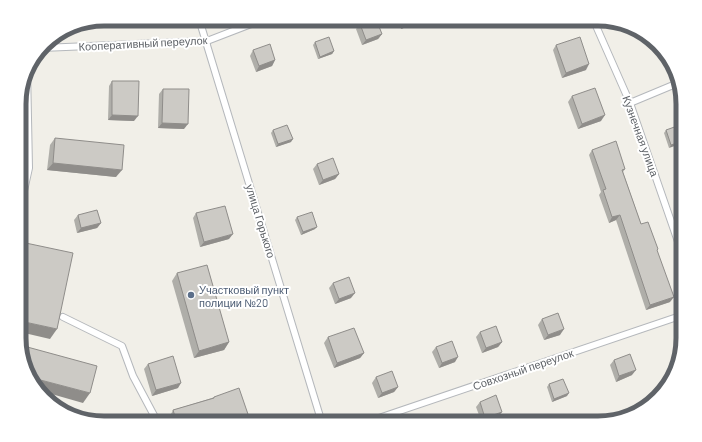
<svg xmlns="http://www.w3.org/2000/svg" width="702" height="442" font-family="Barlow,sans-serif">
	<style>
		.lines { fill: none; stroke-linecap: round; stroke-linejoin: round }
		.service-casing { stroke: #b5b8bc; stroke-width: 8 }
		.service { stroke: #fff; stroke-width: 6 }
		.wall { fill: #afaea9 }
		.shaded-wall { fill: #8f8d8a }
		.building { fill: #cccac5; stroke: #8f8d8a }
		.service-dot { fill: #5c6f8a; stroke: #fff; stroke-width: 1.5 }
		.labels { text-anchor: middle; dominant-baseline: central; stroke-width: 4; stroke-linejoin: round; paint-order: stroke }
		.street-label { font-size: 11px; fill: #5f6368; stroke: #fff }
		.service-label { font-size: 11px; fill: #4e5e75; stroke: #fff; text-anchor: start }
		.rim { fill: none; stroke: #5f6368; stroke-width: 5 }
	</style>
	<rect width="100%" height="100%" fill="#f1efe8"/>
	<g class="lines">
		<g class="service-casing">
			<g id="service">
				<polyline points="199,19 322,423"/>
				<polyline points="593,19 630,103 683,256"/>
				<polyline points="42,48 207,41 264,19"/>
				<polyline points="630,103 678,83"/>
				<polyline points="20,209 29,168 27,68"/>
				<polyline points="63,317 122,346 133,376 158,423"/>
				<polyline points="364,423 683,315"/>
			</g>
		</g>
		<use href="#service" class="service"/>
	</g>
	<g class="wall">
		<polygon points="398,19 417,19 416,23 401,29"/>
		<polygon points="536,19 562,19 539,27"/>
		<polygon points="360,24 382,34 378,39 362,45 356,29"/>
		<polygon points="315,42 334,51 332,54 318,59 313,45"/>
		<polygon points="556,45 586,70 562,78 553,50"/>
		<polygon points="253,50 275,60 272,66 256,72 250,56"/>
		<polygon points="112,81 134,121 108,120 109,86"/>
		<polygon points="163,89 184,129 158,128 159,94"/>
		<polygon points="572,96 601,121 578,129 568,102"/>
		<polygon points="273,130 291,142 276,147 271,133"/>
		<polygon points="666,130 683,133 669,148 664,133"/>
		<polygon points="55,138 116,177 47,170 50,145"/>
		<polygon points="592,150 625,169 623,172 641,224 657,251 670,302 646,310 616,220 609,223 599,195 601,192 589,155"/>
		<polygon points="317,164 339,174 335,179 319,185 313,169"/>
		<polygon points="196,213 229,239 200,247 193,218"/>
		<polygon points="78,215 101,223 97,228 77,233 74,220"/>
		<polygon points="297,217 315,229 301,235 295,220"/>
		<polygon points="177,273 229,342 224,350 194,358 172,281"/>
		<polygon points="333,283 351,298 335,304 329,288"/>
		<polygon points="542,319 560,335 544,340 538,325"/>
		<polygon points="480,332 502,342 498,347 482,353 476,337"/>
		<polygon points="328,337 364,353 360,358 334,368 324,343"/>
		<polygon points="436,347 455,362 439,368 432,352"/>
		<polygon points="614,360 632,375 616,382 610,365"/>
		<polygon points="148,364 178,388 152,396 144,369"/>
		<polygon points="376,377 398,387 394,392 378,398 372,383"/>
		<polygon points="549,384 567,396 552,402 547,387"/>
		<polygon points="214,397 251,423 172,423 170,416 173,410 212,398"/>
		<polygon points="480,402 498,417 482,423 476,407"/>
	</g>
	<g class="shaded-wall">
		<polygon points="551,19 562,19 539,27 543,22"/>
		<polygon points="417,20 416,23 401,29 403,26"/>
		<polygon points="382,34 378,39 362,45 366,40"/>
		<polygon points="334,51 332,54 318,59 320,57"/>
		<polygon points="275,60 272,66 256,72 259,66"/>
		<polygon points="589,64 586,70 562,78 566,73"/>
		<polygon points="112,115 138,116 134,121 108,120"/>
		<polygon points="605,115 601,121 578,129 582,124"/>
		<polygon points="162,123 188,124 184,129 158,128"/>
		<polygon points="293,139 291,142 276,147 278,144"/>
		<polygon points="683,141 683,143 669,148 671,145"/>
		<polygon points="53,163 122,170 116,177 47,170"/>
		<polygon points="339,174 335,179 319,185 323,180"/>
		<polygon points="620,215 616,220 609,223 612,217"/>
		<polygon points="101,223 97,228 77,233 81,228"/>
		<polygon points="317,227 315,229 301,235 303,232"/>
		<polygon points="233,234 229,239 200,247 204,242"/>
		<polygon points="355,293 351,298 335,304 339,299"/>
		<polygon points="674,297 670,302 646,310 650,305"/>
		<polygon points="20,321 57,329 50,339 20,332"/>
		<polygon points="564,329 560,335 544,340 548,335"/>
		<polygon points="229,342 224,350 194,358 199,351"/>
		<polygon points="502,342 498,347 482,353 486,348"/>
		<polygon points="364,353 360,358 334,368 337,363"/>
		<polygon points="458,357 455,362 439,368 442,363"/>
		<polygon points="636,370 632,375 616,382 619,376"/>
		<polygon points="29,377 90,393 83,403 41,391 31,381"/>
		<polygon points="181,383 178,388 152,396 156,390"/>
		<polygon points="398,387 394,392 378,398 382,393"/>
		<polygon points="569,393 567,396 552,402 554,399"/>
		<polygon points="502,412 498,417 482,423 485,418"/>
	</g>
	<g class="building">
		<polygon points="373,19 376,19 382,34 366,40 360,24"/>
		<polygon points="400,19 417,19 417,20 403,26"/>
		<polygon points="542,19 551,19 543,22"/>
		<polygon points="329,37 334,51 320,57 315,42"/>
		<polygon points="580,37 589,64 566,73 556,45"/>
		<polygon points="270,44 275,60 259,66 253,50"/>
		<polygon points="112,81 139,81 138,116 112,115"/>
		<polygon points="595,88 605,115 582,124 572,96"/>
		<polygon points="163,89 189,89 188,124 162,123"/>
		<polygon points="287,125 293,139 278,144 273,130"/>
		<polygon points="680,125 683,133 683,141 671,145 666,130"/>
		<polygon points="55,138 124,145 122,170 53,163"/>
		<polygon points="616,141 625,169 622,170 641,224 648,222 658,249 657,250 674,297 650,305 620,215 612,217 603,190 606,189 592,150"/>
		<polygon points="333,158 339,174 323,180 317,164"/>
		<polygon points="225,206 233,234 204,242 196,213"/>
		<polygon points="97,210 101,223 81,228 78,215"/>
		<polygon points="312,212 317,227 303,232 297,217"/>
		<polygon points="21,242 73,253 57,329 20,321 20,247"/>
		<polygon points="207,265 229,342 199,351 177,273"/>
		<polygon points="349,277 355,293 339,299 333,283"/>
		<polygon points="558,313 564,329 548,335 542,319"/>
		<polygon points="496,326 502,342 486,348 480,332"/>
		<polygon points="354,328 364,353 337,363 328,337"/>
		<polygon points="452,341 458,357 442,363 436,347"/>
		<polygon points="20,345 97,366 90,393 29,377 20,349"/>
		<polygon points="630,354 636,370 619,376 614,360"/>
		<polygon points="173,356 181,383 156,390 148,364"/>
		<polygon points="392,371 398,387 382,393 376,377"/>
		<polygon points="563,379 569,393 554,399 549,384"/>
		<polygon points="239,388 251,423 177,423 173,410 214,398 214,397"/>
		<polygon points="496,395 502,412 485,418 480,402"/>
	</g>
	<circle class="service-dot" cx="191" cy="295" r="4"/>
	<g class="labels">
		<g class="street-label">
			<text transform="translate(143 43) rotate(-3)">Кооперативный переулок</text>
			<text transform="translate(641 136) rotate(70)">Кузнечная улица</text>
			<text transform="translate(261 221) rotate(73)">улица Горького</text>
			<text transform="translate(523 369) rotate(-19)">Совхозный переулок</text>
		</g>
		<g class="service-label">
			<text x="199" y="289">Участковый пункт<tspan x="199" dy="13">полиции №20</tspan></text>
		</g>
	</g>
	<path d="M0 0H702V442H0ZM104 26H598A78 78 0 0 1 676 104V338A78 78 0 0 1 598 416H104A78 78 0 0 1 26 338V104A78 78 0 0 1 104 26Z" fill="#fff" fill-rule="evenodd"/>
	<path class="rim" d="M104 26H598A78 78 0 0 1 676 104V338A78 78 0 0 1 598 416H104A78 78 0 0 1 26 338V104A78 78 0 0 1 104 26Z"/>
</svg>
